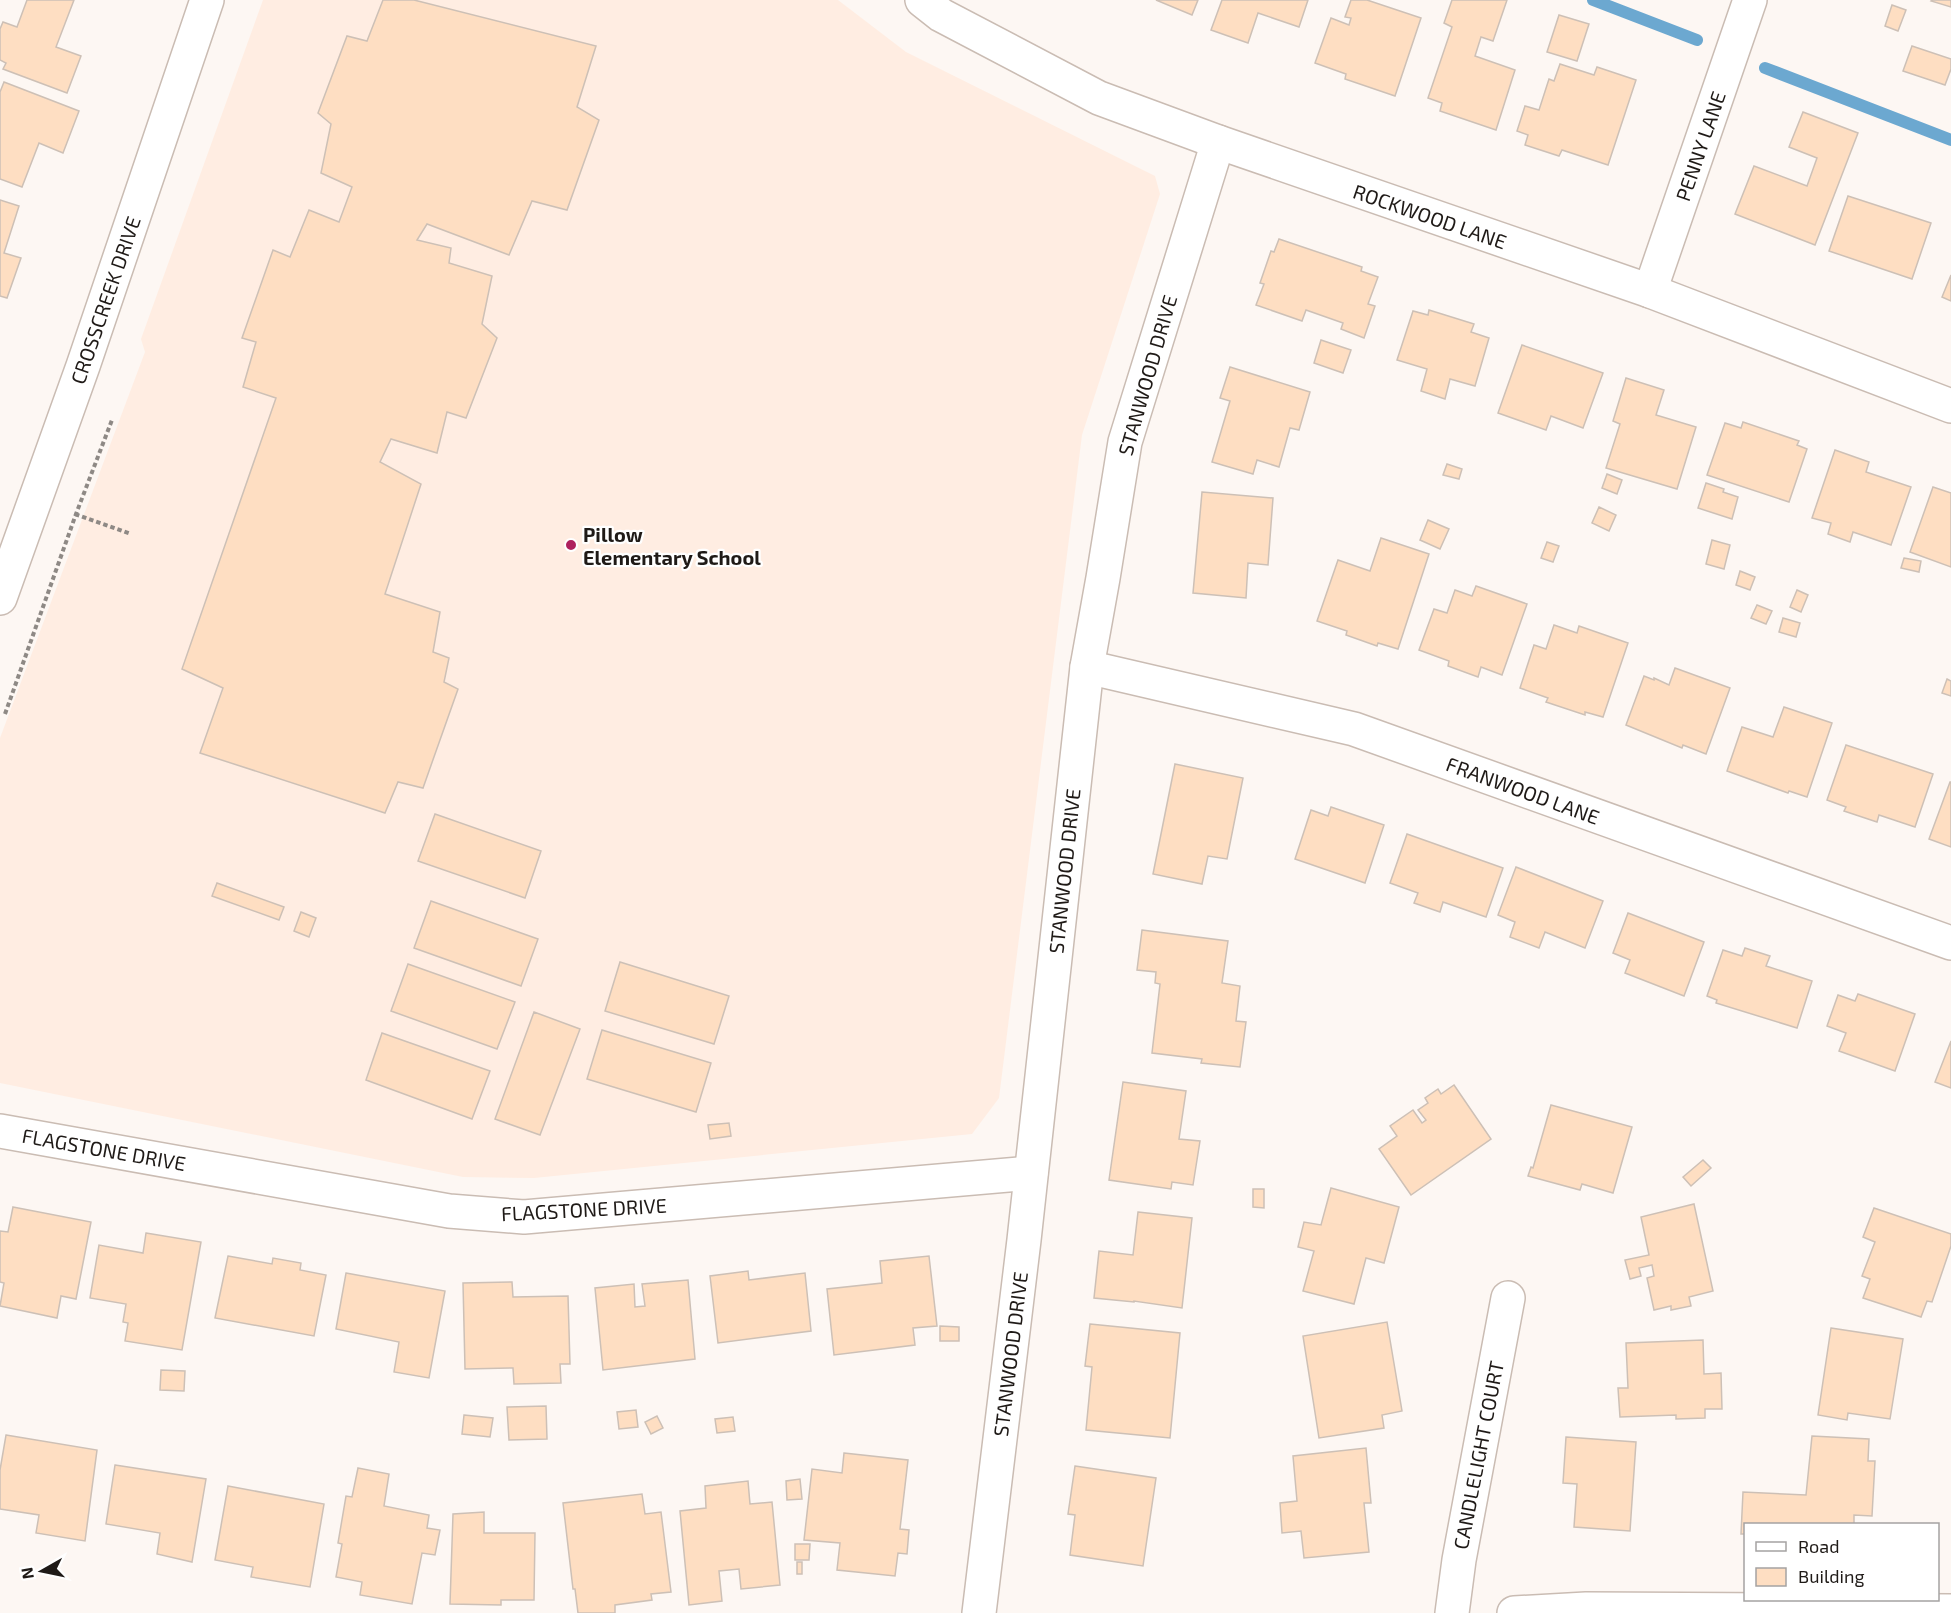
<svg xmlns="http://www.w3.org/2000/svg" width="1951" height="1613" font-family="'Exo 2',sans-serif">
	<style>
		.built { fill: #ffede2 }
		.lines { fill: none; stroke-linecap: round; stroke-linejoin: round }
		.stream { stroke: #6ca8d0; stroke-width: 12 }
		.building { fill: #fedec2; stroke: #cdc0b6; stroke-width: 1.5 }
		.street-casing { stroke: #cabcb3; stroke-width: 36 }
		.secondary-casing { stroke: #cabcb3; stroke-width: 36 }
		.path { stroke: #8e8985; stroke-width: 4; stroke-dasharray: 4.5 3; stroke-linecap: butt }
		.street { stroke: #fff; stroke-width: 33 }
		.secondary { stroke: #fff; stroke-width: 33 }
		.poi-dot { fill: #ae215e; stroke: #fff; stroke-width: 2 }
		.labels { text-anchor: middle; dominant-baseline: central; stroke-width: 4.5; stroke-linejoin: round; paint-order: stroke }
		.street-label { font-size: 20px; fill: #1f1a17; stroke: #fff }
		.poi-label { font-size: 20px; font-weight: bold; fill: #1f1a17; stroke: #fff; text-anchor: start }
	</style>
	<rect width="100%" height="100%" fill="#fdf7f3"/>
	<polygon class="built" points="263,0 838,0 906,52 1155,176 1160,194 1082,435 999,1098 972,1134 534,1178 463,1177 0,1083 0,738 145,352 141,339"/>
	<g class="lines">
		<g class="stream">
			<polyline points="1593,0 1697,40"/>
			<polyline points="1765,68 1951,140"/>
		</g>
	</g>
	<g class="building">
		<polygon points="27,0 74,0 56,47 81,56 67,93 3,69 6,63 0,60 0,29 3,22 17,27"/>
		<polygon points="383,0 414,0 596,46 577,107 599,120 567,210 532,201 509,255 427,224 417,240 451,248 449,263 492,276 482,324 497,338 466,418 447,412 437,453 391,439 380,462 421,484 385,594 440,612 433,652 449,658 444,682 458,689 423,788 398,782 385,813 200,753 223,688 182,669 276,398 243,387 256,342 242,338 273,250 290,257 309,210 339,222 352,187 321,173 331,124 318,113 347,36 367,41"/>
		<polygon points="1156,0 1198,0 1192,15"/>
		<polygon points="1222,0 1308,0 1299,27 1258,13 1248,43 1211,30"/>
		<polygon points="1351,0 1367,0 1421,18 1395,96 1345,79 1346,74 1315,63 1331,18 1349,25 1351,18 1345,17"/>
		<polygon points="1452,0 1507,0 1493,41 1481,37 1475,56 1515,70 1496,130 1440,111 1442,103 1428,98 1452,27 1444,23"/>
		<polygon points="1951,0 1951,7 1931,1 1932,0"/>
		<polygon points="1892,5 1906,10 1898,31 1885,26"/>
		<polygon points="1559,15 1589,24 1577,61 1547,52"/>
		<polygon points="1912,46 1951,59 1951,69 1945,85 1903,71"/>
		<polygon points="1560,64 1594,75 1597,67 1636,80 1608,165 1562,150 1559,156 1525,145 1528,135 1517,131 1525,106 1539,110 1549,79 1554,81"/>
		<polygon points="4,82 79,111 63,153 39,143 22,187 0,179 0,92"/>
		<polygon points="1803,112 1858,133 1815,245 1735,214 1754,166 1807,186 1817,158 1789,147"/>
		<polygon points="1848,196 1931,223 1912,279 1829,251"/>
		<polygon points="0,200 19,206 4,253 21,258 7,298 0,296"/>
		<polygon points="1279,239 1362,267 1361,271 1378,277 1368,304 1375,306 1364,338 1341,329 1343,323 1306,310 1302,321 1256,305 1264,284 1260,283 1271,251 1274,252"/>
		<polygon points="1951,275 1951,301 1942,297"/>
		<polygon points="1429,310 1474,324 1471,332 1489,338 1475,386 1450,379 1445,399 1421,391 1427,369 1397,360 1413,311 1428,315"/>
		<polygon points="1321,340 1351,350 1343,373 1314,363"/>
		<polygon points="1522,345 1603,373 1583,428 1551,416 1546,430 1498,413"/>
		<polygon points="1230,367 1310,392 1299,430 1290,428 1279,467 1257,460 1253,474 1212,462 1230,401 1220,398"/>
		<polygon points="1626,378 1664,390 1656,415 1696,427 1677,489 1606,468 1620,424 1613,421"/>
		<polygon points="1743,422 1799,441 1797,445 1807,449 1789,502 1707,475 1725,423 1741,428"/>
		<polygon points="1835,450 1869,462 1866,472 1911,487 1891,545 1853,532 1850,542 1828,534 1831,523 1812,518"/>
		<polygon points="1447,464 1462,469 1459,479 1443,475"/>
		<polygon points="1607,474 1622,480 1617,494 1602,488"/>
		<polygon points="1706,483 1724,489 1723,492 1738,497 1732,519 1698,508"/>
		<polygon points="1933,487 1951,493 1951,567 1910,552"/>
		<polygon points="1202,492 1273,498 1268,565 1248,563 1246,598 1193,593"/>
		<polygon points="1599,507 1616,515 1609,531 1592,523"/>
		<polygon points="1428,520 1449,529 1440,549 1420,540"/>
		<polygon points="1381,538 1429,554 1398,649 1378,643 1377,646 1346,635 1347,631 1317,621 1338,560 1370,571"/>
		<polygon points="1712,540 1730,545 1724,569 1706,564"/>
		<polygon points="1547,542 1559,546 1553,562 1541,558"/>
		<polygon points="1904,558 1921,561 1919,572 1901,568"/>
		<polygon points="1740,571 1755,577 1750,590 1736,585"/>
		<polygon points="1476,586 1527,604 1502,675 1481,667 1478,677 1448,666 1449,661 1419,650 1434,609 1447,613 1455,590 1472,596"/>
		<polygon points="1797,590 1808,595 1801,612 1790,607"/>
		<polygon points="1757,605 1772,611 1766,624 1751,618"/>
		<polygon points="1783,618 1800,623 1796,637 1779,632"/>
		<polygon points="1554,625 1577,633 1579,626 1628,643 1603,717 1585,712 1585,715 1546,702 1548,698 1520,688 1534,645 1546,649"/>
		<polygon points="1675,668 1730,688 1706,754 1683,745 1682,748 1626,725 1644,676 1654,680 1654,678 1669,685"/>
		<polygon points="1947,679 1951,681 1951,696 1942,693"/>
		<polygon points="1784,707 1832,723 1807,797 1789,791 1788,793 1727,771 1742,727 1773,737"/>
		<polygon points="1846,745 1933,774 1915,827 1879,815 1877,822 1844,811 1846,807 1827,800"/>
		<polygon points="1175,764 1243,778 1227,859 1208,856 1202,884 1153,874"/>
		<polygon points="1950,782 1951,782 1951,847 1929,839"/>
		<polygon points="1331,807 1384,825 1365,883 1295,859 1311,810 1328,816"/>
		<polygon points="435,814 541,851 525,898 418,861"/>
		<polygon points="1407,834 1503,868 1486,917 1443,902 1440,912 1414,903 1418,893 1390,883"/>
		<polygon points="1516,867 1603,901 1585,948 1545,932 1539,948 1510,937 1515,922 1498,915"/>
		<polygon points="217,883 284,907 279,920 212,896"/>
		<polygon points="431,901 538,939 521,986 414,948"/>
		<polygon points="301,912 316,918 309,937 294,931"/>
		<polygon points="1628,913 1704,942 1684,996 1625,973 1630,960 1613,953"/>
		<polygon points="1142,930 1228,941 1222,983 1240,986 1236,1021 1246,1022 1240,1067 1201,1063 1202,1059 1152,1053 1160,984 1155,983 1156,972 1137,970"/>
		<polygon points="1745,948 1770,956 1766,966 1812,981 1797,1028 1716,1003 1717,1000 1707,996 1723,950 1742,956"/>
		<polygon points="620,962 729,996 714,1044 605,1011"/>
		<polygon points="408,964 515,1002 497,1049 391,1011"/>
		<polygon points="1858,994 1915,1014 1895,1071 1839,1051 1846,1033 1827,1026 1838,995 1855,1001"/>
		<polygon points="534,1012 580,1029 540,1135 495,1119"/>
		<polygon points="602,1030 711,1063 696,1112 587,1079"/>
		<polygon points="382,1033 490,1071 472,1119 366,1080"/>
		<polygon points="1951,1041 1951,1088 1935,1082"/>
		<polygon points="1123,1082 1186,1091 1179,1139 1200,1141 1193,1185 1172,1182 1171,1189 1109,1180"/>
		<polygon points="1454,1085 1491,1139 1411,1195 1379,1149 1397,1136 1390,1126 1413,1110 1422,1123 1426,1120 1418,1110 1428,1103 1425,1098 1438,1089 1441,1094"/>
		<polygon points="1551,1105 1632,1127 1613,1193 1582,1184 1580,1190 1528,1176 1531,1167 1533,1168"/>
		<polygon points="729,1123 731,1136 710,1139 708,1125"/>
		<polygon points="1703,1160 1711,1168 1691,1186 1683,1177"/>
		<polygon points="1331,1188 1399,1207 1384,1263 1366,1258 1354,1304 1303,1291 1314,1251 1298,1247 1304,1222 1321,1225"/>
		<polygon points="1253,1189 1264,1189 1264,1208 1253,1207"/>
		<polygon points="1694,1204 1713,1291 1689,1297 1691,1306 1671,1310 1671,1306 1654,1310 1647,1278 1654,1276 1652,1265 1639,1268 1641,1276 1630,1279 1625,1260 1649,1255 1641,1217"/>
		<polygon points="13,1207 91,1222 76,1299 61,1296 57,1318 0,1306 4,1283 0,1282 0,1231 8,1232"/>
		<polygon points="1874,1208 1951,1234 1951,1246 1932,1302 1927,1301 1921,1317 1863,1298 1870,1279 1862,1276 1875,1242 1863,1237"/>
		<polygon points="1138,1212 1192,1218 1182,1308 1134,1301 1134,1302 1094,1298 1099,1251 1133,1255"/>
		<polygon points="146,1233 201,1242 182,1350 125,1341 128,1323 123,1322 126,1304 90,1298 99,1245 143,1253"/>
		<polygon points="228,1256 272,1264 273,1258 301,1263 300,1270 326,1275 314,1336 215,1318"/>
		<polygon points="929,1256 937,1326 913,1328 915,1345 834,1355 827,1289 882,1283 880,1261"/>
		<polygon points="748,1271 749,1280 805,1273 811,1331 718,1343 710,1276"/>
		<polygon points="346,1273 445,1291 429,1378 394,1372 399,1342 336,1329"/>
		<polygon points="688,1280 695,1359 603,1370 595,1288 634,1284 635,1307 645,1306 642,1284"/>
		<polygon points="512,1282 513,1297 568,1296 570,1364 560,1364 561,1383 514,1384 513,1368 465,1369 463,1283"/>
		<polygon points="1387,1322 1402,1411 1382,1415 1384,1428 1319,1438 1303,1336"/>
		<polygon points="1090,1324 1180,1333 1170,1438 1086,1430 1092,1367 1085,1366"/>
		<polygon points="940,1326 959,1327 959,1341 940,1341"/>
		<polygon points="1831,1328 1903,1339 1890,1419 1848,1413 1847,1420 1818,1415"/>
		<polygon points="1703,1340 1704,1374 1721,1373 1722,1409 1705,1409 1705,1418 1676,1419 1676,1415 1620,1417 1618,1388 1628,1388 1626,1343"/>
		<polygon points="161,1370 185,1371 184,1391 160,1390"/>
		<polygon points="546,1406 547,1439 509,1440 507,1407"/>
		<polygon points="636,1410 638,1427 619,1429 617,1412"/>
		<polygon points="464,1415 493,1418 490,1437 462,1434"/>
		<polygon points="657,1416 663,1428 651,1434 645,1422"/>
		<polygon points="733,1417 735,1431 717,1433 715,1419"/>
		<polygon points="6,1435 97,1450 85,1541 36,1533 39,1515 0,1509 0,1470"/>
		<polygon points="1812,1436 1869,1439 1868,1461 1875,1461 1872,1516 1854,1515 1854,1524 1746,1524 1746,1534 1741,1534 1743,1492 1806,1495"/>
		<polygon points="1566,1437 1636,1442 1630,1531 1574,1527 1577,1484 1563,1483"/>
		<polygon points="1366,1448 1371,1503 1364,1503 1369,1552 1304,1558 1301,1531 1282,1533 1280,1503 1297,1501 1293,1456"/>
		<polygon points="844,1453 908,1460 900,1529 909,1530 907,1554 898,1553 895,1576 837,1570 840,1543 804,1540 812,1469 842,1473"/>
		<polygon points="115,1465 206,1479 192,1562 157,1554 160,1533 106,1524"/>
		<polygon points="1075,1466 1156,1478 1143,1566 1070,1555 1075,1515 1068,1514"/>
		<polygon points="358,1468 389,1474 384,1506 429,1515 427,1528 440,1530 435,1555 422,1553 412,1604 360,1595 362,1582 336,1577 342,1544 338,1543 346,1496 352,1497"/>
		<polygon points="800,1479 802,1499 787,1500 786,1481"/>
		<polygon points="748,1481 750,1504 772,1502 780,1585 741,1589 739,1569 719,1571 722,1601 689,1605 680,1511 706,1508 705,1486"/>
		<polygon points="228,1486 324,1504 310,1587 251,1577 253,1567 215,1560"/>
		<polygon points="642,1494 645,1514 661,1512 671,1592 651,1594 652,1600 615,1605 615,1613 578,1613 575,1589 573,1589 563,1503"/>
		<polygon points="484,1512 484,1533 535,1533 534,1600 501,1600 501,1605 450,1604 453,1514"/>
		<polygon points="795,1544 810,1544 809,1560 795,1560"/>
		<rect x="797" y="1562" width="5" height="12"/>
	</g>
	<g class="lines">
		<g class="street-casing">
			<g id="street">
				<polyline points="1650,291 1750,0"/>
				<polyline points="0,598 83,366 207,0"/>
				<polyline points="1087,667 1354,729 1951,943"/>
				<polyline points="0,1131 449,1211 524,1217 1031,1173"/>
				<polyline points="979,1613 1024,1240 1087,667 1103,578 1125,442 1218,142"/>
				<polyline points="1452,1613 1459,1560 1508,1298"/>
				<polyline points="1514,1613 1586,1609 1951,1611"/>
			</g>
		</g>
		<g class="secondary-casing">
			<polyline id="secondary" points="922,0 941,15 1099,98 1218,142 1650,291 1951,406"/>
		</g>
		<g class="path">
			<polyline points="75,514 131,534"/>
			<polyline points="5,714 76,514 112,420"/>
		</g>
		<use href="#street" class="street"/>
		<use href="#secondary" class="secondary"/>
	</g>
	<circle class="poi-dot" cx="571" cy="545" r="6"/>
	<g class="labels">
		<g class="street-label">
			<text transform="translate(1700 146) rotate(-71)">PENNY LANE</text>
			<text transform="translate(1430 216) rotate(19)">ROCKWOOD LANE</text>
			<text transform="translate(105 300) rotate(-71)">CROSSCREEK DRIVE</text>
			<text transform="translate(1147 375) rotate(-74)">STANWOOD DRIVE</text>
			<text transform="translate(1523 790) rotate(20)">FRANWOOD LANE</text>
			<text transform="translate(1064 871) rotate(-84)">STANWOOD DRIVE</text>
			<text transform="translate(104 1149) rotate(10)">FLAGSTONE DRIVE</text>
			<text transform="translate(584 1209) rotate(-3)">FLAGSTONE DRIVE</text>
			<text transform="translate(1010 1354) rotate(-83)">STANWOOD DRIVE</text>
			<text transform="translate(1478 1455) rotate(-79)">CANDLELIGHT COURT</text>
		</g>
		<g class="poi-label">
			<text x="583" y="534">Pillow<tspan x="583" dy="23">Elementary School</tspan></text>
		</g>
	</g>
	<rect x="1744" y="1523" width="195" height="78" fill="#ffffff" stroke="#a5a3a2" stroke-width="1.5"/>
	<rect x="1756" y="1542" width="30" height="9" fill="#ffffff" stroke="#a5a3a2" stroke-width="1.5"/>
	<text x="1798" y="1553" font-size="18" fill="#1f1a17">Road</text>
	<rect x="1756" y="1568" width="30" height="18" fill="#fedec2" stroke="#a5a3a2" stroke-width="1.5"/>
	<text x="1798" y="1583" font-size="18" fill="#1f1a17">Building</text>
	<g transform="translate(42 1571) rotate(261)" stroke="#ffffff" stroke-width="4.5" paint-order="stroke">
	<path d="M0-4.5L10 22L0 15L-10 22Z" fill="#1f1a17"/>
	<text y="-9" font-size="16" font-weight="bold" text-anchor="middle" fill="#1f1a17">N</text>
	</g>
</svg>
